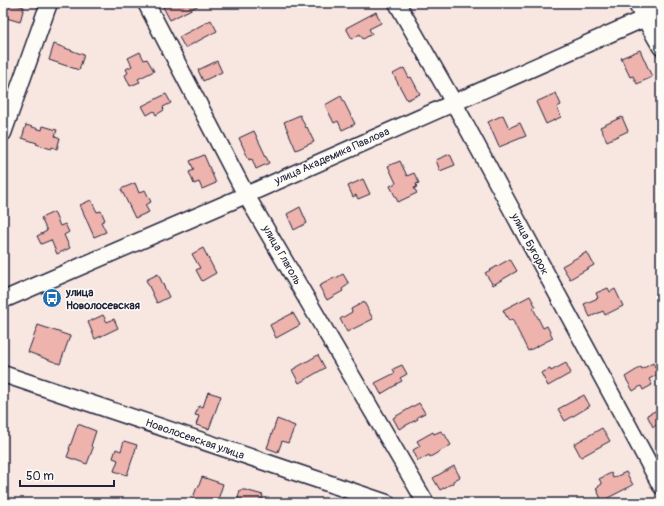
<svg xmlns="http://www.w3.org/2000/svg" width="664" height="506" font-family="Pangolin,sans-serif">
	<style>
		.building { fill: #eeb3ad; stroke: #22223b }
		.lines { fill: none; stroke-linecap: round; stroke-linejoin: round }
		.minor-casing { stroke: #22223b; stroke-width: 19 }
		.minor { stroke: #fdfcf7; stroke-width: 16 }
		.labels { text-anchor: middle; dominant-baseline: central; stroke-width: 3; stroke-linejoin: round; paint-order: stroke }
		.street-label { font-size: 11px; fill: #22223b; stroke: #fdfcf7 }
		.poi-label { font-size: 11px; font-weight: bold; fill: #22223b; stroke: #fdfcf7; text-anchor: start }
	</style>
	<rect width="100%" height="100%" fill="#f8e6e1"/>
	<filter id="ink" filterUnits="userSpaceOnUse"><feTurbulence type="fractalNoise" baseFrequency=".025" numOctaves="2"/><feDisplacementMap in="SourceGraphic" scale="8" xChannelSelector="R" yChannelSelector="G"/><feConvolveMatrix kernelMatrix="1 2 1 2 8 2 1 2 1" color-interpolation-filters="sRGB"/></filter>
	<g filter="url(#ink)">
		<g class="building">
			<polygon points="3,3 11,3 24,7 20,22 3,17"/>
			<polygon points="170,3 203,3 170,20 163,7"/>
			<polygon points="376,12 381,23 369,29 372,34 363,39 360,34 352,39 346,28"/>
			<polygon points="211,20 217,31 185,48 179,37"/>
			<polygon points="54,44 84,55 79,70 49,60"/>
			<polygon points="640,50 652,77 637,84 633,76 630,77 621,58"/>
			<polygon points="140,52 144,60 147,59 154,71 138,79 140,82 130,86 125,75 128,73 126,69 132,66 128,58"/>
			<polygon points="217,61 222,72 203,81 198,70"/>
			<polygon points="404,68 409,78 411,77 420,94 407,100 393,74"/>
			<polygon points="556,93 561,105 557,107 561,117 546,124 536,102"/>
			<polygon points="166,94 171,103 163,107 164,110 156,115 154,111 147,115 142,106"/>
			<polygon points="341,96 355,124 342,130 338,121 334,123 325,105"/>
			<polygon points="300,115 306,128 307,127 314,142 296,150 284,122"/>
			<polygon points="503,115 509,128 520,123 526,136 499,147 488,122"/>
			<polygon points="622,117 628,131 607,141 600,127"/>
			<polygon points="26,125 42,130 43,126 57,130 55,136 60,138 57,149 52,147 51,149 36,144 37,143 22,138"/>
			<polygon points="254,131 269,163 256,169 252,159 249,160 239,138"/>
			<polygon points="450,154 455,165 440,171 436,160"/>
			<polygon points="204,155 216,183 202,189 199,182 194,184 189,172 194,170 190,161"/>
			<polygon points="400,161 407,176 414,173 419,183 416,184 417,187 414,188 417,193 398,202 390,186 396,183 388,166"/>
			<polygon points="363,179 370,194 358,199 356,195 353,197 348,186"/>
			<polygon points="135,183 139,193 145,190 151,202 145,205 149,212 135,218 121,189"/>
			<polygon points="91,200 97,212 101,211 105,220 101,222 106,232 94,237 80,205"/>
			<polygon points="300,207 307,223 294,230 287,214"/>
			<polygon points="54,212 60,226 65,224 69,232 64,235 70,248 57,254 51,240 41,244 37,236 47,231 41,218"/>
			<polygon points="203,248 216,273 202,281 196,270 200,268 192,254"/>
			<polygon points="587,252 594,265 570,279 562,266"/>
			<polygon points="510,259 517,271 493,285 485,273"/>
			<polygon points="158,274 169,297 157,303 146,280"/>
			<polygon points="343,274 349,284 342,289 343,291 327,300 319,286 336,277 336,278"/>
			<polygon points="608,288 610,292 615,289 623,306 605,315 603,311 590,317 584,304 598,298 596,293"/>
			<polygon points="530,296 536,307 533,308 543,328 547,326 553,338 528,351 512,319 509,321 503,310"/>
			<polygon points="364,302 373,319 347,332 340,319 352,312 351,309"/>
			<polygon points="293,313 300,325 276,338 270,325"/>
			<polygon points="103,315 107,322 114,319 118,328 95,339 88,322"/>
			<polygon points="38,325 70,336 60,364 28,352"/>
			<polygon points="318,355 325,368 299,383 292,370"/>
			<polygon points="566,363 571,373 548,386 541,373 550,369 551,371"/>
			<polygon points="653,363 659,374 649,379 652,385 643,390 641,386 633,391 625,377 641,367 642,369"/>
			<polygon points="402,365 407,374 400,378 402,381 396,384 396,385 381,394 375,383 395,373 393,369"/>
			<polygon points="208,392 221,396 209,429 196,425 199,416 195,415 199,406 203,407"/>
			<polygon points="584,395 590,406 565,421 558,409"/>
			<polygon points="419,403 425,413 417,417 418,419 399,429 393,418"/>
			<polygon points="661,408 661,423 653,427 647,415"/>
			<polygon points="277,419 295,426 288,443 282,441 278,452 267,448"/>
			<polygon points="78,424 96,431 91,446 93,448 87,464 67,457 70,449 69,449"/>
			<polygon points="602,428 610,441 581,457 574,444"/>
			<polygon points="441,431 443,434 444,433 451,445 430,457 429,455 418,461 413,450 420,446 417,441 433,432 434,434"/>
			<polygon points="124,441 137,445 127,475 114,471 118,460 113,458 116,449 121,451"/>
			<polygon points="454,466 460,477 453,481 453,483 440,490 433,478"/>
			<polygon points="626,472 633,485 602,501 596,488 602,484 599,479 611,473 613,478"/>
			<polygon points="202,477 223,484 217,503 191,503 197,487 198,488"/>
			<polygon points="240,490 245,490 263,495 261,503 237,503"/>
		</g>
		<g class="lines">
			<g class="minor-casing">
				<g id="minor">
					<polyline points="146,3 246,195 426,503"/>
					<polyline points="397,3 454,103 661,486"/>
					<polyline points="636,3 661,47"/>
					<polyline points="3,133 49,3"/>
					<polyline points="3,300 246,195 661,11"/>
					<polyline points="3,374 387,503"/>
				</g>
			</g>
			<use href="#minor" class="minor"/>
		</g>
	</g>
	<defs>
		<g id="bus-disc" transform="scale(1)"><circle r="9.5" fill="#1f6fb2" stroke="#fdfcf7"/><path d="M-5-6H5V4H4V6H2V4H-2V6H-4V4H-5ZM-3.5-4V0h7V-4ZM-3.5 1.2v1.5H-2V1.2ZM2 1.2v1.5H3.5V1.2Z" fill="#fff"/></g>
	</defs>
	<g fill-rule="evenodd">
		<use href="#bus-disc" x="52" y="298"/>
	</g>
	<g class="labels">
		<g class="street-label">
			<text transform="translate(332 156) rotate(-24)">улица Академика Павлова</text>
			<text transform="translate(530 244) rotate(62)">улица Бугорок</text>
			<text transform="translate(282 255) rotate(60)">улица Глаголь</text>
			<text transform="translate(195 439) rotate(19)">Новолосевская улица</text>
		</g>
		<g class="poi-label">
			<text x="66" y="292">улица<tspan x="66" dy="13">Новолосевская</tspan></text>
		</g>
	</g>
	<rect width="664" height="506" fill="none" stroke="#fdfcf7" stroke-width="16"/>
	<rect x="8" y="8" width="648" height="490" fill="none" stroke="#22223b" stroke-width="1.5" filter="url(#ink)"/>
	<path d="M20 480v6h94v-6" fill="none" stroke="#22223b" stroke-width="2"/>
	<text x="26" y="480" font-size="12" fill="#22223b" stroke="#fdfcf7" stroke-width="3" paint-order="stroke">50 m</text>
</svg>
